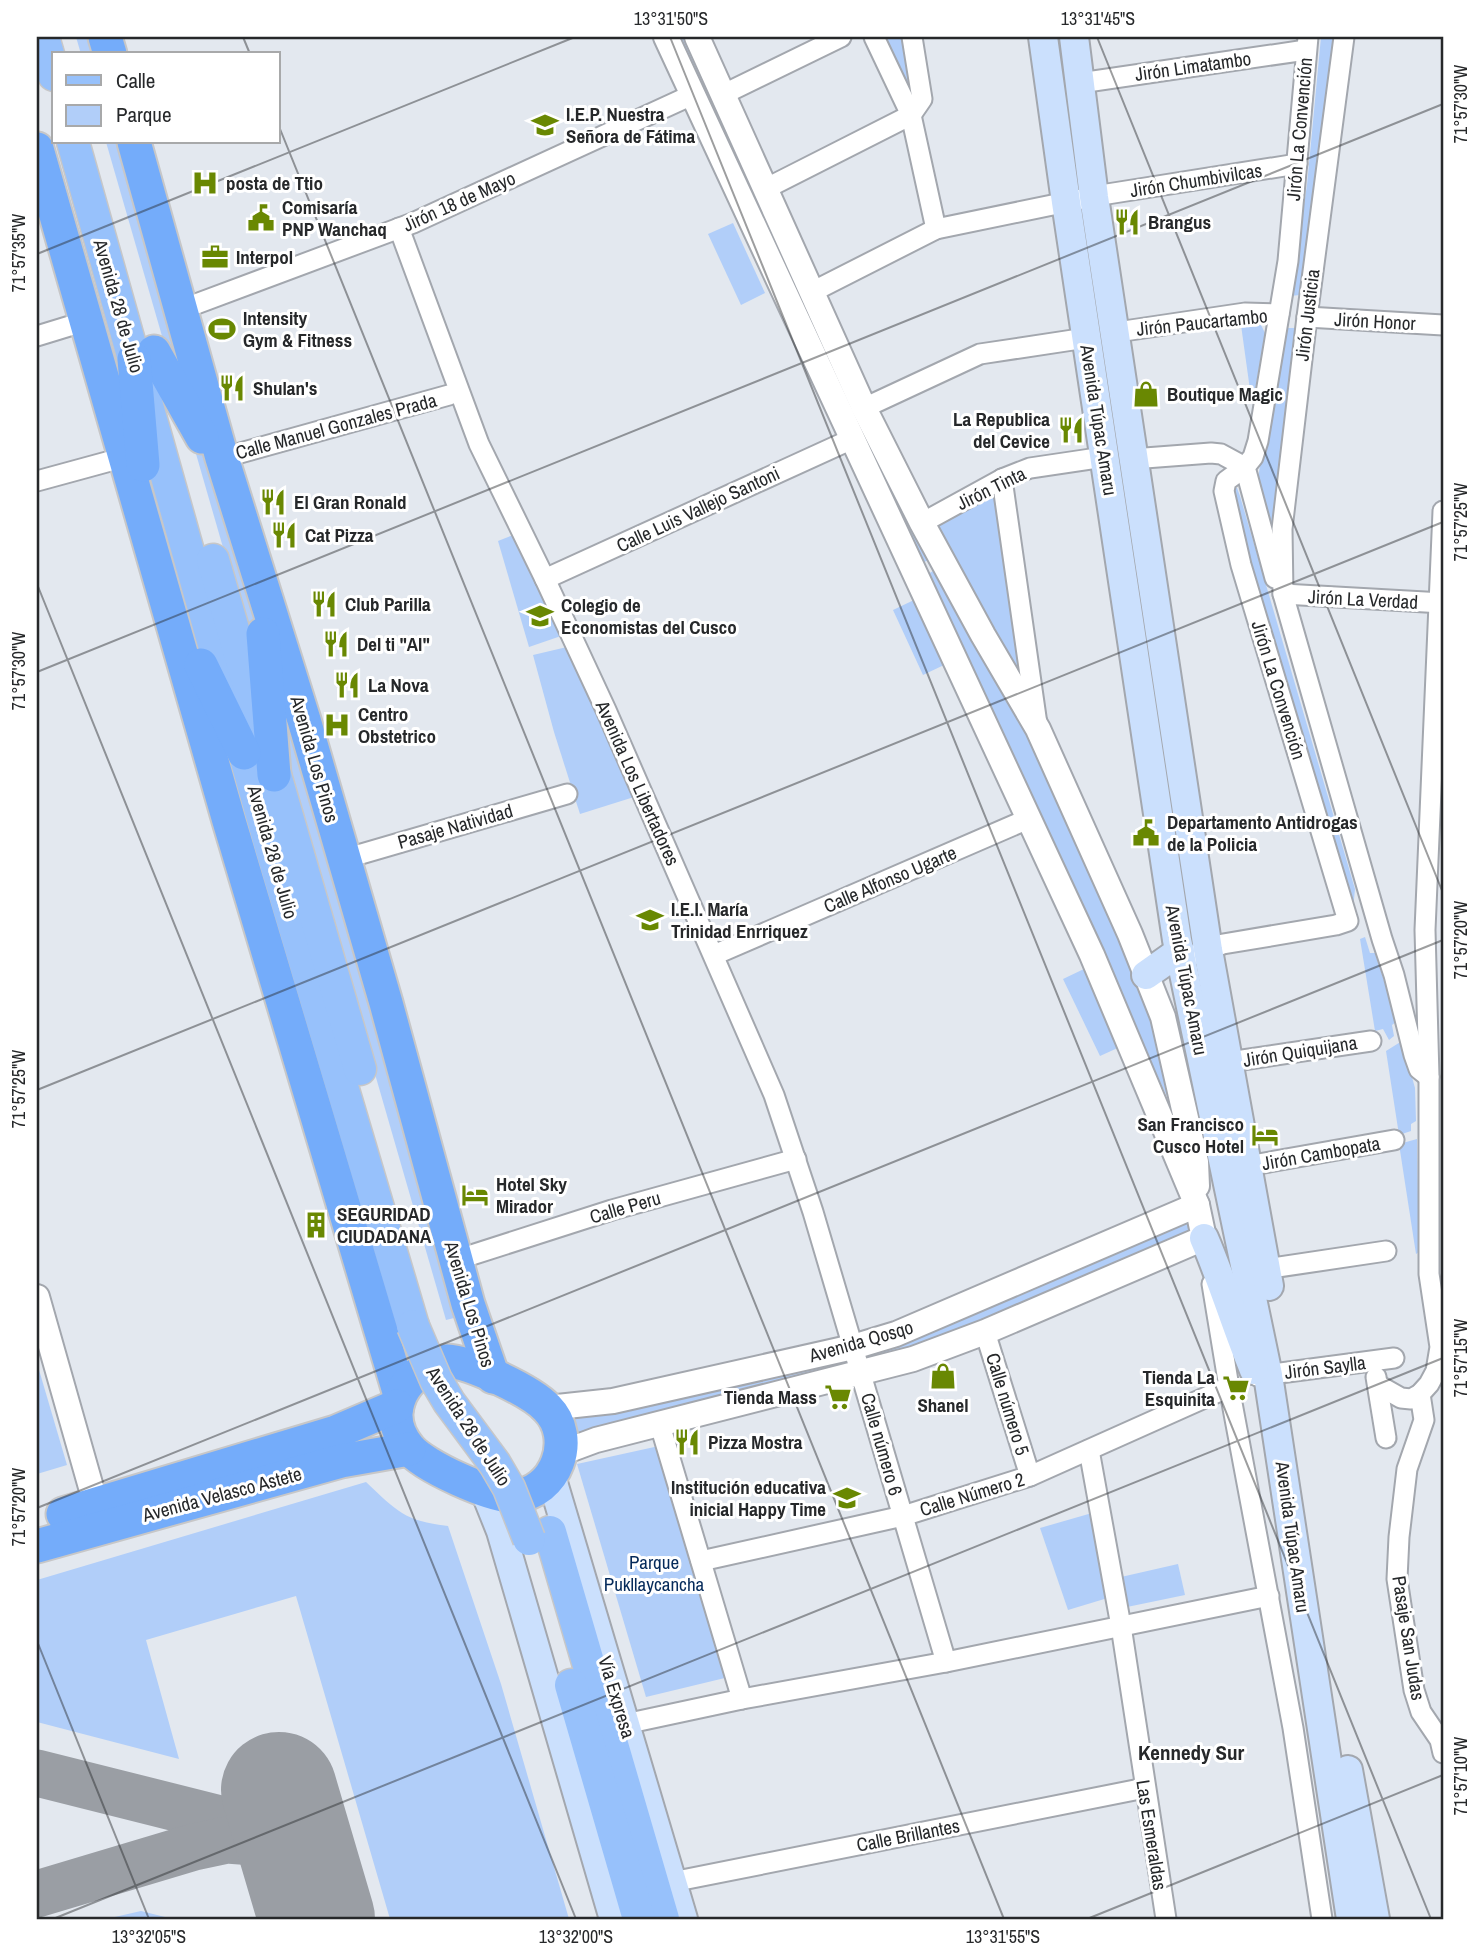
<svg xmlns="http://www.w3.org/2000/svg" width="1480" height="1956" font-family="'Archivo Narrow',sans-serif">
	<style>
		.green { fill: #b1cef9 }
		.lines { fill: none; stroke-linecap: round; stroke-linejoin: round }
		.taxiway { stroke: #9a9ea4; stroke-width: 47 }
		.runway { stroke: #9a9ea4; stroke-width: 116 }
		.minor-casing { stroke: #a3a7ae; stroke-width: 23 }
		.tertiary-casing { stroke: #a3a7ae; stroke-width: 28 }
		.secondary-casing { stroke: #a3a7ae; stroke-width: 32 }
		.primary-casing { stroke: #c7c7c8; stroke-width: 35 }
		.trunk-casing { stroke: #c7c7c8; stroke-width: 37 }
		.minor { stroke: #fff; stroke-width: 19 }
		.tertiary { stroke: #fff; stroke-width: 24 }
		.secondary { stroke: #cbe0fd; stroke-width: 28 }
		.primary { stroke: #97c1fb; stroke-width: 32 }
		.trunk { stroke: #74acfa; stroke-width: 33 }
		.primary-bridge-casing { stroke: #c7c7c8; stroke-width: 35; stroke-linecap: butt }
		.primary-bridge { stroke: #97c1fb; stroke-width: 32 }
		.ticks { fill: none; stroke: #26282a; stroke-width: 2; stroke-opacity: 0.45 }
		.labels { text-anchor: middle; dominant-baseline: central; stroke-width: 6; stroke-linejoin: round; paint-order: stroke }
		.street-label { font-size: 19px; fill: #26282a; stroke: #fff }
		.poi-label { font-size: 19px; font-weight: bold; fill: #26282a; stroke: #fff; text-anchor: start }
		.park-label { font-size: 19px; fill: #052a5a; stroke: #fff }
		.neighbourhood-label { font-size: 21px; font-weight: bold; fill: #26282a; stroke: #fff }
		.neatline { fill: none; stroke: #26282a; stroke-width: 2.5 }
		.ticks-label { font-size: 18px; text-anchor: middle; fill: #26282a }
	</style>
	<rect width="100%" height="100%" fill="#e3e8ef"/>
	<g class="green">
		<polygon points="76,37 93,37 98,54 81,54"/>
		<polygon points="678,37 690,37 713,89 705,93"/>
		<polygon points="877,37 908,37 918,100 909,103"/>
		<polygon points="1321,37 1335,37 1314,202 1300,295 1290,296 1307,185"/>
		<polygon points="719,103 758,189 750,192 711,107"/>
		<polygon points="106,142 122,142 462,1316 446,1320"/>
		<polygon points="733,223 765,293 741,305 708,234"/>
		<polygon points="1260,323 1265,333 1254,396 1251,397 1241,325"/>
		<polygon points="1283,328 1296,328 1272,535 1257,484"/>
		<polygon points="866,427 932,559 924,562 858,431"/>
		<polygon points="1232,487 1237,488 1240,496 1355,889 1353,910 1257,605"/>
		<polygon points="993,493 1021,679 936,524"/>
		<polygon points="513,535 561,636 529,647 498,541"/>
		<polygon points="935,570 1034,739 1157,1017 1182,1129 926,575"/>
		<polygon points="914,600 944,665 923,675 893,610"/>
		<polygon points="567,647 634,797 580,814 554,732 533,655"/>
		<polygon points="1365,937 1370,953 1375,953 1397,1021 1392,1025 1394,1036 1389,1040 1383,1029 1375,1031 1360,939"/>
		<polygon points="1086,968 1122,1046 1100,1056 1063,979"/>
		<polygon points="1402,1041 1415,1088 1416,1121 1411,1124 1411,1131 1399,1135 1386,1051"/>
		<polygon points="1417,1139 1419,1252 1416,1254 1399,1144"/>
		<polygon points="1195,1214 1193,1238 870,1366 863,1352"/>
		<polygon points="842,1353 839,1372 576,1435 572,1418"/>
		<polygon points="37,1363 67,1465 37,1474"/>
		<polygon points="659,1446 729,1677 646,1697 577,1464"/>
		<path d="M366 1482C397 1511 404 1521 448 1526L501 1684 569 1919H390L296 1596 146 1640 179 1759 37 1722V1580Z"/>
		<polygon points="1092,1513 1111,1597 1068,1610 1040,1528"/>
		<polygon points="1178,1564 1185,1595 1127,1607 1121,1577"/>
		<polygon points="141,1911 173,1919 106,1919"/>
	</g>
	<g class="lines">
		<g class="taxiway">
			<polyline points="37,1773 228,1821 242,1829 254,1841"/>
			<polyline points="37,1894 194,1847 227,1840 254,1842 275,1850 289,1862 300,1877 314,1910"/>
		</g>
		<polyline class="runway" points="279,1790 317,1919"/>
		<g class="minor-casing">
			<g id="minor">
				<polyline points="874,37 911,115 936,229"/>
				<polyline points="1344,37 1307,317 1282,529 1283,594 1382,939 1394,975 1414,1055 1419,1069 1429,1077"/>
				<polyline points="1080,83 1306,50"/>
				<polyline points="722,95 841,37"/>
				<polyline points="765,189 911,115 922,99 912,37"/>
				<polyline points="399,228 479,444 545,579 606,710 774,1095 813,1212 946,1662"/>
				<polyline points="812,292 936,229 1101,195 1297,164"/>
				<polyline points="180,310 413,223 694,94"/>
				<polyline points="1307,317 1443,325"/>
				<polyline points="1124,331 1245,313 1279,314"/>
				<polyline points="37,336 86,321"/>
				<polyline points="864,408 980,354 1086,338"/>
				<polyline points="222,458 449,395"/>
				<polyline points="1145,458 1211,453 1221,454 1245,467 1226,481 1224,491 1241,565 1348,921 1336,925 1223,944 1197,954"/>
				<polyline points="1002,479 1037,724"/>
				<polyline points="37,481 125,457"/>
				<polyline points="922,523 1002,479 1030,468 1104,457"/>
				<polyline points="1275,578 1245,467 1253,457 1258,441 1288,261 1308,37"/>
				<polyline points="545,579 852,439"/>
				<polyline points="1283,594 1443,603"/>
				<polyline points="344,859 567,794"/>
				<polyline points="714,955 1028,819"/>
				<polyline points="1229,1062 1371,1041"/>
				<polyline points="1247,1166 1394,1140"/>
				<polyline points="456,1260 612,1210 796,1159"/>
				<polyline points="1265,1269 1386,1251"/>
				<polyline points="1212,1284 1229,1387 1293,1728 1322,1919"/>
				<polyline points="985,1332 1030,1476"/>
				<polyline points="1257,1376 1394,1358"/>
				<polyline points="1376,1377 1386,1438"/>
				<polyline points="1378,1385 1401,1398 1411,1399 1420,1394 1429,1384 1436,1371 1440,1347 1429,1274 1429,1077 1425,930 1443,511"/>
				<polyline points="1420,1394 1424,1420 1407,1469 1399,1537 1397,1579 1414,1690 1421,1712 1440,1740 1443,1753"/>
				<polyline points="660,1425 742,1699"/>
				<polyline points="1089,1450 1121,1626 1166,1919"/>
				<polyline points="701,1561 903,1516 1030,1476 1229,1387"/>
				<polyline points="625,1724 742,1699 946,1662 1269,1596"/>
				<polyline points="672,1882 1145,1788"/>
			</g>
		</g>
		<g class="tertiary-casing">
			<g id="tertiary">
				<polyline points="697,37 864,408 922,523 983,635 1038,729 1130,934 1163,1017 1196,1162 1197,1186"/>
				<polyline points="37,1297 100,1519"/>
				<polyline points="548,1408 613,1401 853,1347 896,1334 1197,1205"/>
				<polyline points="561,1453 596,1440 913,1359 985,1332 1204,1238 1197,1205 1092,955 666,37"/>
			</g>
		</g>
		<g class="secondary-casing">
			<g id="secondary">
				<polyline points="1043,37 1066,202 1177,940 1268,1375 1351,1919"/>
				<polyline points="1074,37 1094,197 1208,950 1269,1286"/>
				<polyline points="1146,975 1180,951"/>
				<path d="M1204 1238C1223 1282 1236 1327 1254 1370"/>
				<polyline points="551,1476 683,1919"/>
				<polyline points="485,1491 501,1531 614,1919"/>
				<polyline points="1348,1770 1375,1919"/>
			</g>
		</g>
		<g class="primary-casing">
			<g id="primary">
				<polyline points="43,37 54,75"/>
				<polyline points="73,142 269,840 413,1326"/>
				<polyline points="213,560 360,1069"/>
				<polyline points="550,1532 663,1919"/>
				<polyline points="571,1685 639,1919"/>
			</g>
		</g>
		<g class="trunk-casing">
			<g id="trunk">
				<polyline points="105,37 110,54"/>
				<polyline points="134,142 222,458 304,720 386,1003 468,1304 493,1377"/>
				<polyline points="37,149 229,821 400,1395"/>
				<polyline points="154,352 202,437"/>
				<polyline points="134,359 143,465"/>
				<polyline points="263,634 274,775"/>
				<polyline points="201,665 244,753"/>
				<path d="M447 1361C470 1362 531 1391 547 1408 577 1438 556 1494 514 1496 492 1497 423 1466 409 1448 379 1412 405 1369 447 1361Z"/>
				<polyline points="63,1514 336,1432 397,1406"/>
				<polyline points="37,1546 341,1461 409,1449"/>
			</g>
		</g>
		<use href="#minor" class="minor"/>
		<use href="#tertiary" class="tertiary"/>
		<use href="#secondary" class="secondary"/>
		<use href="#primary" class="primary"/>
		<use href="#trunk" class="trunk"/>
		<g class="primary-bridge-casing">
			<polyline id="primary-bridge" points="413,1326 436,1380 449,1402 495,1464 509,1488 529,1539"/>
		</g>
		<use href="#primary-bridge" class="primary-bridge"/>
	</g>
	<path class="ticks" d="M243 37 250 54M670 37 1431 1919M1097 37 1443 893M278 124 1004 1919M37 254 575 37M37 584 576 1919M37 672 1443 104M37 1090 1443 522M37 1508 1443 940M37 1641 149 1919M53 1919 1443 1358M1087 1919 1443 1775"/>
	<defs>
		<g id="school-bare" transform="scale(2.1)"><path d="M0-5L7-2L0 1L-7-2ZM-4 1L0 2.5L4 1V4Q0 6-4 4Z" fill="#698802" stroke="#fff" stroke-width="2.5" paint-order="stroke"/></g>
		<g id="hospital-bare" transform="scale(2.1)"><path d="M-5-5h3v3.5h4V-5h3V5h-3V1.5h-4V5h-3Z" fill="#698802" stroke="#fff" stroke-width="2.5" paint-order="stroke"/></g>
		<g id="civic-bare" transform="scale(2.1)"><path d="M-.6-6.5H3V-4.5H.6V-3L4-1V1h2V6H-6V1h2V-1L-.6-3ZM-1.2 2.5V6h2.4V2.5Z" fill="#698802" stroke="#fff" stroke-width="2.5" paint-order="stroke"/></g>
		<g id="restaurant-bare" transform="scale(2.1)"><path d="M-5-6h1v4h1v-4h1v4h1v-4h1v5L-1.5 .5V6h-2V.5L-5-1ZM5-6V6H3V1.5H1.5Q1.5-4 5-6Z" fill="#698802" stroke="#fff" stroke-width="2.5" paint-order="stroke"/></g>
		<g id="office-bare" transform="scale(2.1)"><path d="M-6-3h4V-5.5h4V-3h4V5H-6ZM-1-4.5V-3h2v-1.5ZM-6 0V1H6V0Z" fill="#698802" stroke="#fff" stroke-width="2.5" paint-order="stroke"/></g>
		<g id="stadium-bare" transform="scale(2.1)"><path d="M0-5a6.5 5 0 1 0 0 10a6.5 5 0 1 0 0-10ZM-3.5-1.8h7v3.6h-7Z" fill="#698802" stroke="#fff" stroke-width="2.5" paint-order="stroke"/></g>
		<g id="shop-bare" transform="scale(2.1)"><path d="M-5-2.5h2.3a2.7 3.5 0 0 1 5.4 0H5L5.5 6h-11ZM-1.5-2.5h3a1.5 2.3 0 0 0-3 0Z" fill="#698802" stroke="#fff" stroke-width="2.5" paint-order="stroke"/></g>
		<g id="hotel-bare" transform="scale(2.1)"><path d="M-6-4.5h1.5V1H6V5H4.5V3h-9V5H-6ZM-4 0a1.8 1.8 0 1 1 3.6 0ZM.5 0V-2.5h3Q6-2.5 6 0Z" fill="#698802" stroke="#fff" stroke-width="2.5" paint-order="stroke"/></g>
		<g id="building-bare" transform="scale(2.1)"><path d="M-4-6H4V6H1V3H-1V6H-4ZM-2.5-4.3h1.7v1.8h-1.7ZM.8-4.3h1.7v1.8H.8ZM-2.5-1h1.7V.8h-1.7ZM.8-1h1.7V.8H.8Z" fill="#698802" stroke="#fff" stroke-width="2.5" paint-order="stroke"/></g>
		<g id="supermarket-bare" transform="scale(2.1)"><path d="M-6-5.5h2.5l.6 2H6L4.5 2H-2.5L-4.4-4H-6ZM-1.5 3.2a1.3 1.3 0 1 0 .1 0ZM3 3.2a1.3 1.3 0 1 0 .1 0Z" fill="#698802" stroke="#fff" stroke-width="2.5" paint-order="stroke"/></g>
	</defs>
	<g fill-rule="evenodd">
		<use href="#school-bare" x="545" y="125"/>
		<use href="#hospital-bare" x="205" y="183"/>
		<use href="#civic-bare" x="261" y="218"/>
		<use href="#restaurant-bare" x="1127" y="222"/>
		<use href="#office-bare" x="215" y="257"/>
		<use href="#stadium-bare" x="222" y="329"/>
		<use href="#restaurant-bare" x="232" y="388"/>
		<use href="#shop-bare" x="1146" y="394"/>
		<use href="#restaurant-bare" x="1071" y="430"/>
		<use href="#restaurant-bare" x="273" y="502"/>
		<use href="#restaurant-bare" x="284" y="535"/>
		<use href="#restaurant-bare" x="324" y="604"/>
		<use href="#school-bare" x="540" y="616"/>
		<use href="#restaurant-bare" x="336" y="644"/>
		<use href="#restaurant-bare" x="347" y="685"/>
		<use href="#hospital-bare" x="337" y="725"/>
		<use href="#civic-bare" x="1146" y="833"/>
		<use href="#school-bare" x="650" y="920"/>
		<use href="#hotel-bare" x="1265" y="1135"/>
		<use href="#hotel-bare" x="475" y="1195"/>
		<use href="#building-bare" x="316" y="1225"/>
		<use href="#shop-bare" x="943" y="1376"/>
		<use href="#supermarket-bare" x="1236" y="1388"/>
		<use href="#supermarket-bare" x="838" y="1397"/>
		<use href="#restaurant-bare" x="687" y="1442"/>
		<use href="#school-bare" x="847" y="1498"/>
	</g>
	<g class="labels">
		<g class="street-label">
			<text transform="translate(1193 66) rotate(-8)">Jirón Limatambo</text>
			<text transform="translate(1299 129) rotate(-85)">Jirón La Convención</text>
			<text transform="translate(1196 180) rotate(-9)">Jirón Chumbivilcas</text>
			<text transform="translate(459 201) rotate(-24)">Jirón 18 de Mayo</text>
			<text transform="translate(119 306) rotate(74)">Avenida 28 de Julio</text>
			<text transform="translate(1307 315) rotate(-83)">Jirón Justicia</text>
			<text transform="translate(1375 321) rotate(3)">Jirón Honor</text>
			<text transform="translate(1202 322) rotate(-6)">Jirón Paucartambo</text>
			<text transform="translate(1099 420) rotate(81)">Avenida Túpac Amaru</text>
			<text transform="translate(336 426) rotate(-15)">Calle Manuel Gonzales Prada</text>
			<text transform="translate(991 488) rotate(-26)">Jirón Tinta</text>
			<text transform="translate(698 509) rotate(-25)">Calle Luis Vallejo Santoni</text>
			<text transform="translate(1363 599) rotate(3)">Jirón La Verdad</text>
			<text transform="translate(1279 690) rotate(73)">Jirón La Convención</text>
			<text transform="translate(315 759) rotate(74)">Avenida Los Pinos</text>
			<text transform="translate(638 783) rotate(66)">Avenida Los Libertadores</text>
			<text transform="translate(455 826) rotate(-16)">Pasaje Natividad</text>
			<text transform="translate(273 852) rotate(74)">Avenida 28 de Julio</text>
			<text transform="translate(890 879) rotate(-23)">Calle Alfonso Ugarte</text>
			<text transform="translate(1187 980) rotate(79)">Avenida Túpac Amaru</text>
			<text transform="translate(1300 1051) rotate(-9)">Jirón Quiquijana</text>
			<text transform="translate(1321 1153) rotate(-10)">Jirón Cambopata</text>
			<text transform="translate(625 1207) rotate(-16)">Calle Peru</text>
			<text transform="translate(470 1304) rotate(73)">Avenida Los Pinos</text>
			<text transform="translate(861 1341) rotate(-16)">Avenida Qosqo</text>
			<text transform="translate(1325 1367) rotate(-7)">Jirón Saylla</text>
			<text transform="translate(1008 1404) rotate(73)">Calle número 5</text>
			<text transform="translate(469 1426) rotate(57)">Avenida 28 de Julio</text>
			<text transform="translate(882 1444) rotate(74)">Calle número 6</text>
			<text transform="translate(222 1494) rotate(-15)">Avenida Velasco Astete</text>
			<text transform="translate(972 1494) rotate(-17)">Calle Número 2</text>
			<text transform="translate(1293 1537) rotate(82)">Avenida Túpac Amaru</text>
			<text transform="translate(1409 1638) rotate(81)">Pasaje San Judas</text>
			<text transform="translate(617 1697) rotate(73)">Vía Expresa</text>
			<text transform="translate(908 1835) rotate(-11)">Calle Brillantes</text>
			<text transform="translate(1152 1835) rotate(81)">Las Esmeraldas</text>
		</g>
		<g class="poi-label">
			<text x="566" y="114">I.E.P. Nuestra<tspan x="566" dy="22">Señora de Fátima</tspan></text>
			<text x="226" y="183">posta de Ttio</text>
			<text x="282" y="207">Comisaría<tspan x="282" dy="22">PNP Wanchaq</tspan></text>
			<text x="1148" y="222">Brangus</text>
			<text x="236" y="257">Interpol</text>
			<text x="243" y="318">Intensity<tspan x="243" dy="22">Gym &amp; Fitness</tspan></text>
			<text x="253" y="388">Shulan's</text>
			<text x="1167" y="394">Boutique Magic</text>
			<text x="1050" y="419" text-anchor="end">La Republica<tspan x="1050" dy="22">del Cevice</tspan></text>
			<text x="294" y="502">El Gran Ronald</text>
			<text x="305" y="535">Cat Pizza</text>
			<text x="345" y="604">Club Parilla</text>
			<text x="561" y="605">Colegio de<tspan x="561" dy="22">Economistas del Cusco</tspan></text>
			<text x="357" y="644">Del ti "Al"</text>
			<text x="368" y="685">La Nova</text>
			<text x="358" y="714">Centro<tspan x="358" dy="22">Obstetrico</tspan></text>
			<text x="1167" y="822">Departamento Antidrogas<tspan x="1167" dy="22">de la Policia</tspan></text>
			<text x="671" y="909">I.E.I. María<tspan x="671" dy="22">Trinidad Enrriquez</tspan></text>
			<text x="1244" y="1124" text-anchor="end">San Francisco<tspan x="1244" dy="22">Cusco Hotel</tspan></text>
			<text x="496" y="1184">Hotel Sky<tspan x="496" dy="22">Mirador</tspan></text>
			<text x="337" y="1214">SEGURIDAD<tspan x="337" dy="22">CIUDADANA</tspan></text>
			<text x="1215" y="1377" text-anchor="end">Tienda La<tspan x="1215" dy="22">Esquinita</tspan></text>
			<text x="817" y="1397" text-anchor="end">Tienda Mass</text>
			<text x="943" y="1405" text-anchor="middle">Shanel</text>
			<text x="708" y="1442">Pizza Mostra</text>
			<text x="826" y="1487" text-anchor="end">Institución educativa<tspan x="826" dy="22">inicial Happy Time</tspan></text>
		</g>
		<g class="park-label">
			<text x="654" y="1562">Parque<tspan x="654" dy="22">Pukllaycancha</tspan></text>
		</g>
		<g class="neighbourhood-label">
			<text x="1191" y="1752">Kennedy Sur</text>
		</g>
	</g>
	<rect width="1480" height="1956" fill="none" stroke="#ffffff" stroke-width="77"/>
	<rect x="52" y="52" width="228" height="91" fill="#ffffff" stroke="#a8a9aa" stroke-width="2"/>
	<rect x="66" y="75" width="35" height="10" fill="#97c1fb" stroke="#a8a9aa" stroke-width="2"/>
	<text x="116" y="88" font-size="21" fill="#26282a">Calle</text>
	<rect x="66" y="105" width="35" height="21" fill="#b1cef9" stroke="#a8a9aa" stroke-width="2"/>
	<text x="116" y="122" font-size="21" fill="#26282a">Parque</text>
	<rect x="38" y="38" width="1404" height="1880" class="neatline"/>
	<g class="ticks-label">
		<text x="671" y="25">13°31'50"S</text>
		<text x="1098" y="25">13°31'45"S</text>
		<text transform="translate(1461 104) rotate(-90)" y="6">71°57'30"W</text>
		<text transform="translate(19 253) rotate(-90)" y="6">71°57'35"W</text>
		<text transform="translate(1461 522) rotate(-90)" y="6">71°57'25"W</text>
		<text transform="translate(19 671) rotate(-90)" y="6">71°57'30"W</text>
		<text transform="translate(1461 940) rotate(-90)" y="6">71°57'20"W</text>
		<text transform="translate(19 1089) rotate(-90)" y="6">71°57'25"W</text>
		<text transform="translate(1461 1358) rotate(-90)" y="6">71°57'15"W</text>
		<text transform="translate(19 1507) rotate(-90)" y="6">71°57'20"W</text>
		<text transform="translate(1461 1776) rotate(-90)" y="6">71°57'10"W</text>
		<text x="149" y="1943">13°32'05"S</text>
		<text x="576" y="1943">13°32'00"S</text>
		<text x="1003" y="1943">13°31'55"S</text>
	</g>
</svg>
